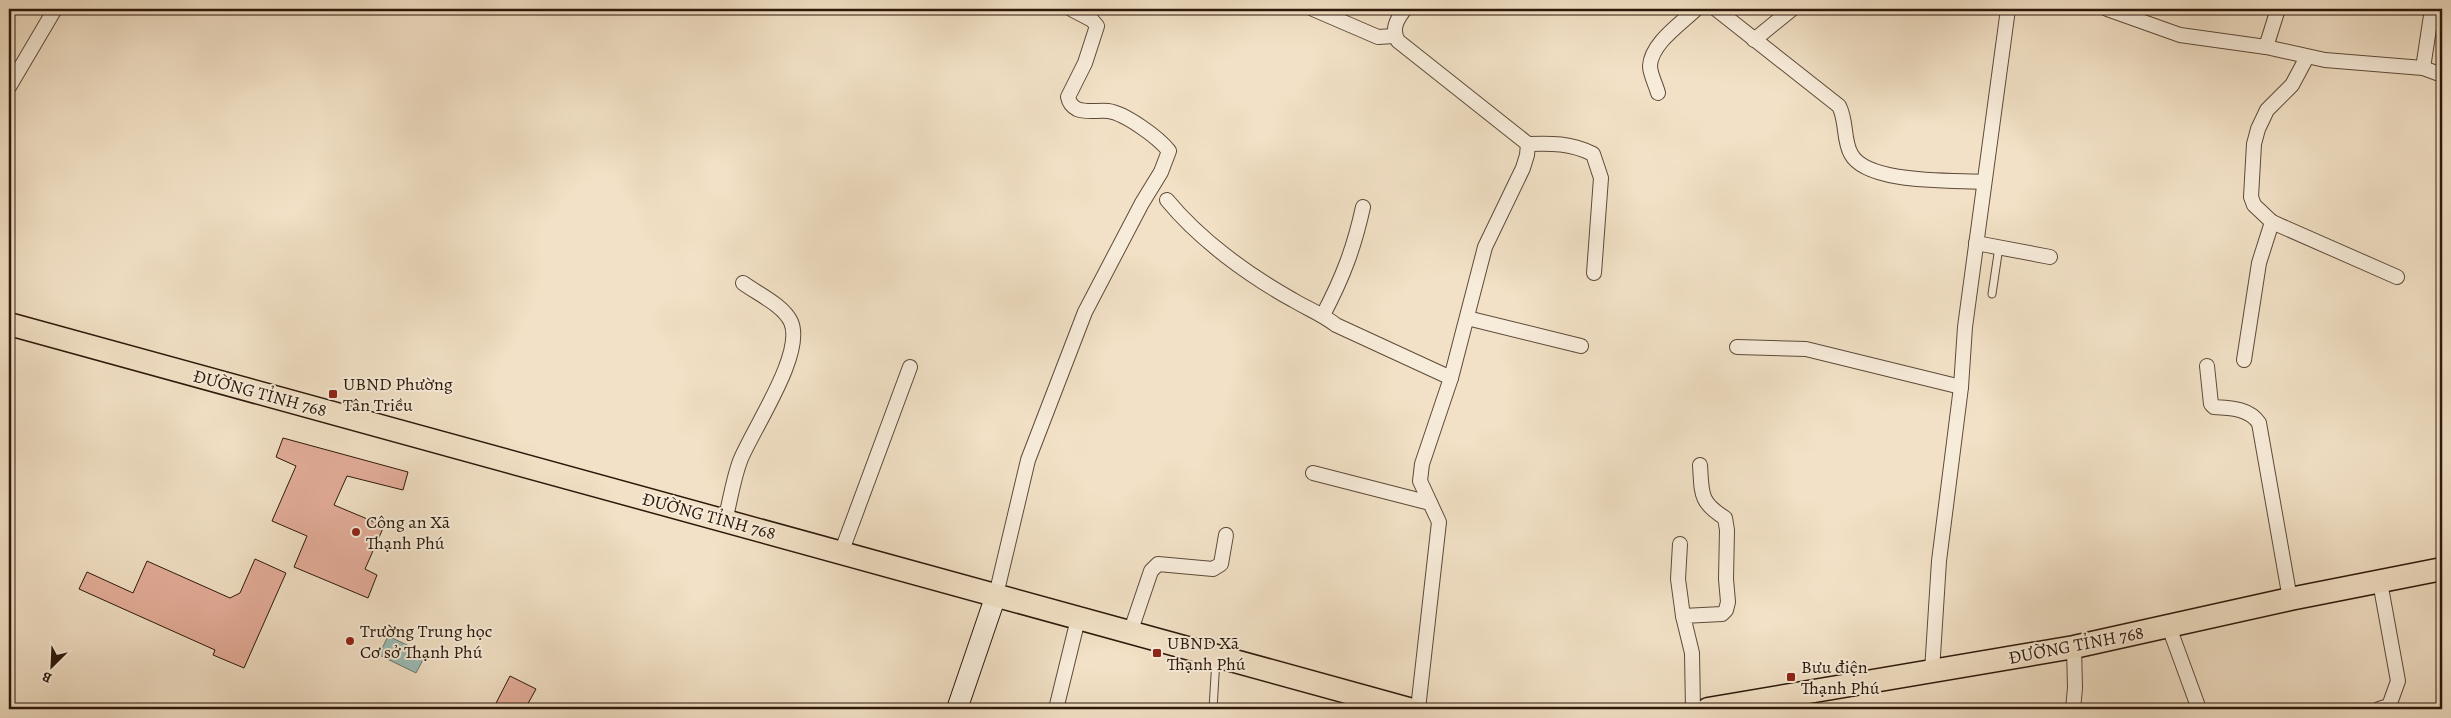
<svg xmlns="http://www.w3.org/2000/svg" width="2451" height="718" font-family="Alegreya,serif">
	<style>
		.water { fill: #9bbdb6; stroke: #6f7b71 }
		.building { fill: #e5ae9b; stroke: #2c180a }
		.lines { fill: none; stroke-linecap: round; stroke-linejoin: round }
		.lane-casing { stroke: #5e4a39; stroke-width: 9 }
		.street-casing { stroke: #5e4a39; stroke-width: 16 }
		.secondary-casing { stroke: #2c180a; stroke-width: 22 }
		.primary-casing { stroke: #2c180a; stroke-width: 25 }
		.lane { stroke: #f7ecda; stroke-width: 7 }
		.street { stroke: #f7ecda; stroke-width: 14 }
		.secondary { stroke: #f7ecda; stroke-width: 20 }
		.primary { stroke: #f2e1c6; stroke-width: 22 }
		.poi-dot { fill: #8f2418; stroke: #f7ecda; stroke-width: 2 }
		.labels { text-anchor: middle; dominant-baseline: central; stroke-width: 4; stroke-linejoin: round; paint-order: stroke }
		.poi-label { font-size: 18px; fill: #2c180a; stroke: #f7ecda; text-anchor: start }
		.street-label { font-size: 18px; fill: #2c180a; stroke: #f7ecda }
	</style>
	<rect width="100%" height="100%" fill="#f2e1c6"/>
	<filter id="stains"><feTurbulence type="fractalNoise" baseFrequency=".004" numOctaves="4"/><feColorMatrix values="0 0 0 0 .2 0 0 0 0 .09 0 0 0 0 .02 0 0 0 .5 -.17"/></filter>
	<radialGradient id="worn" r=".72"><stop offset=".6" stop-color="#630" stop-opacity="0"/><stop offset="1" stop-color="#630" stop-opacity=".3"/></radialGradient>
	<polygon class="water" points="388,636 426,654 416,673 379,655"/>
	<g class="building">
		<polygon points="283,438 408,472 403,490 347,476 334,505 384,526 365,569 377,575 368,598 294,567 307,536 272,521 296,466 276,457"/>
		<polygon points="255,559 286,573 244,668 213,655 215,650 79,589 87,572 133,593 147,561 230,598 240,593"/>
		<polygon points="510,676 536,689 525,709 493,709"/>
	</g>
	<g class="lines">
		<g class="lane-casing">
			<g id="lane">
				<polyline points="1992,294 1999,247"/>
				<polyline points="1213,709 1216,659"/>
			</g>
		</g>
		<g class="street-casing">
			<g id="street">
				<polyline points="1313,9 1378,37 1394,36"/>
				<path d="M1405 9C1397 19 1391 29 1398 41L1528 144 1527 155 1523 168 1485 247 1451 378"/>
				<path d="M1716 9 1839 106C1847 121 1843 140 1851 154 1867 184 1952 180 1984 182"/>
				<polyline points="2107,9 2180,35 2266,47 2325,60 2423,68 2442,75"/>
				<polyline points="1754,40 1792,9"/>
				<polyline points="2266,47 2278,9"/>
				<polyline points="2307,57 2292,85 2267,110 2258,129 2254,144 2251,197 2254,205 2272,222 2397,277"/>
				<polyline points="2423,68 2432,9"/>
				<polyline points="9,87 55,9"/>
				<path d="M1658 93C1656 85 1650 74 1650 66 1651 43 1682 23 1696 9"/>
				<path d="M1528 144C1551 143 1571 143 1593 154L1601 178 1594 273"/>
				<path d="M1167 200C1200 240 1248 275 1293 300 1308 309 1322 314 1336 325L1451 378 1422 464 1420 481 1439 522 1418 709"/>
				<polyline points="1976,243 2050,257"/>
				<path d="M1323 315C1343 277 1354 248 1363 207"/>
				<polyline points="1467,318 1581,346"/>
				<polyline points="1737,347 1806,349 1961,387"/>
				<polyline points="2244,360 2259,263 2272,222"/>
				<path d="M2207 366 2211 404 2214 407C2230 408 2249 408 2259 423L2290 599"/>
				<polyline points="1313,473 1430,503"/>
				<path d="M725 521C730 501 733 480 740 461 752 430 805 354 791 322 783 305 758 294 743 283"/>
				<polyline points="1680,544 1678,579 1683,616"/>
				<polyline points="841,553 910,367"/>
				<path d="M996 595 1028 460 1085 312 1142 203 1161 172 1169 151C1159 138 1125 113 1108 111 1098 110 1086 113 1077 109 1071 106 1069 102 1068 97L1085 63 1097 26 1092 20 1071 9"/>
				<polyline points="2169,627 2199,709"/>
				<polyline points="1130,633 1151,571 1158,564 1213,569 1221,564 1226,535"/>
				<polyline points="1932,671 1939,561 1961,387 1965,327 2008,9"/>
				<polyline points="1056,709 1078,619"/>
				<path d="M1693 709 1692 653 1683 616 1722 614 1726 610 1728 602 1726 579 1727 530 1725 518C1699 502 1702 493 1700 465"/>
				<polyline points="2073,709 2075,688 2074,647"/>
				<polyline points="2379,709 2389,706 2398,681 2380,582"/>
			</g>
		</g>
		<g class="secondary-casing">
			<polyline id="secondary" points="957,709 996,595"/>
		</g>
		<g class="primary-casing">
			<g id="primary">
				<polyline points="9,324 1409,709"/>
				<polyline points="1708,709 2074,647 2290,599 2442,569"/>
			</g>
		</g>
		<use href="#lane" class="lane"/>
		<use href="#street" class="street"/>
		<use href="#secondary" class="secondary"/>
		<use href="#primary" class="primary"/>
	</g>
	<g class="poi-dot">
		<rect x="328" y="389" width="10" height="10" rx="2.5"/>
		<circle cx="356" cy="532" r="5"/>
		<circle cx="350" cy="641" r="5"/>
		<rect x="1152" y="648" width="10" height="10" rx="2.5"/>
		<rect x="1786" y="672" width="10" height="10" rx="2.5"/>
	</g>
	<g class="labels">
		<g class="poi-label">
			<text x="343" y="384">UBND Phường<tspan x="343" dy="21">Tân Triều</tspan></text>
			<text x="366" y="522">Công an Xã<tspan x="366" dy="21">Thạnh Phú</tspan></text>
			<text x="360" y="631">Trường Trung học<tspan x="360" dy="21">Cơ sở Thạnh Phú</tspan></text>
			<text x="1167" y="643">UBND Xã<tspan x="1167" dy="21">Thạnh Phú</tspan></text>
			<text x="1801" y="667">Bưu điện<tspan x="1801" dy="21">Thạnh Phú</tspan></text>
		</g>
		<g class="street-label">
			<text transform="translate(260 393) rotate(15)">ĐƯỜNG TỈNH 768</text>
			<text transform="translate(709 516) rotate(15)">ĐƯỜNG TỈNH 768</text>
			<text transform="translate(2076 645) rotate(-11)">ĐƯỜNG TỈNH 768</text>
		</g>
	</g>
	<rect width="2451" height="718" fill="none" stroke="#f2e1c6" stroke-width="30"/>
	<rect x="10" y="10" width="2431" height="698" fill="none" stroke="#2c180a" stroke-width="2.5"/>
	<rect x="15" y="15" width="2421" height="688" fill="none" stroke="#2c180a"/>
	<g transform="translate(52 666) rotate(204)" stroke="#f7ecda" stroke-width="4" paint-order="stroke">
	<path d="M0-4L9 19L0 12L-9 19Z" fill="#2c180a"/>
	<text y="-8" font-size="14" font-weight="bold" text-anchor="middle" fill="#2c180a">B</text>
	</g>
	<rect width="100%" height="100%" filter="url(#stains)"/>
	<rect width="100%" height="100%" fill="url(#worn)"/>
</svg>
